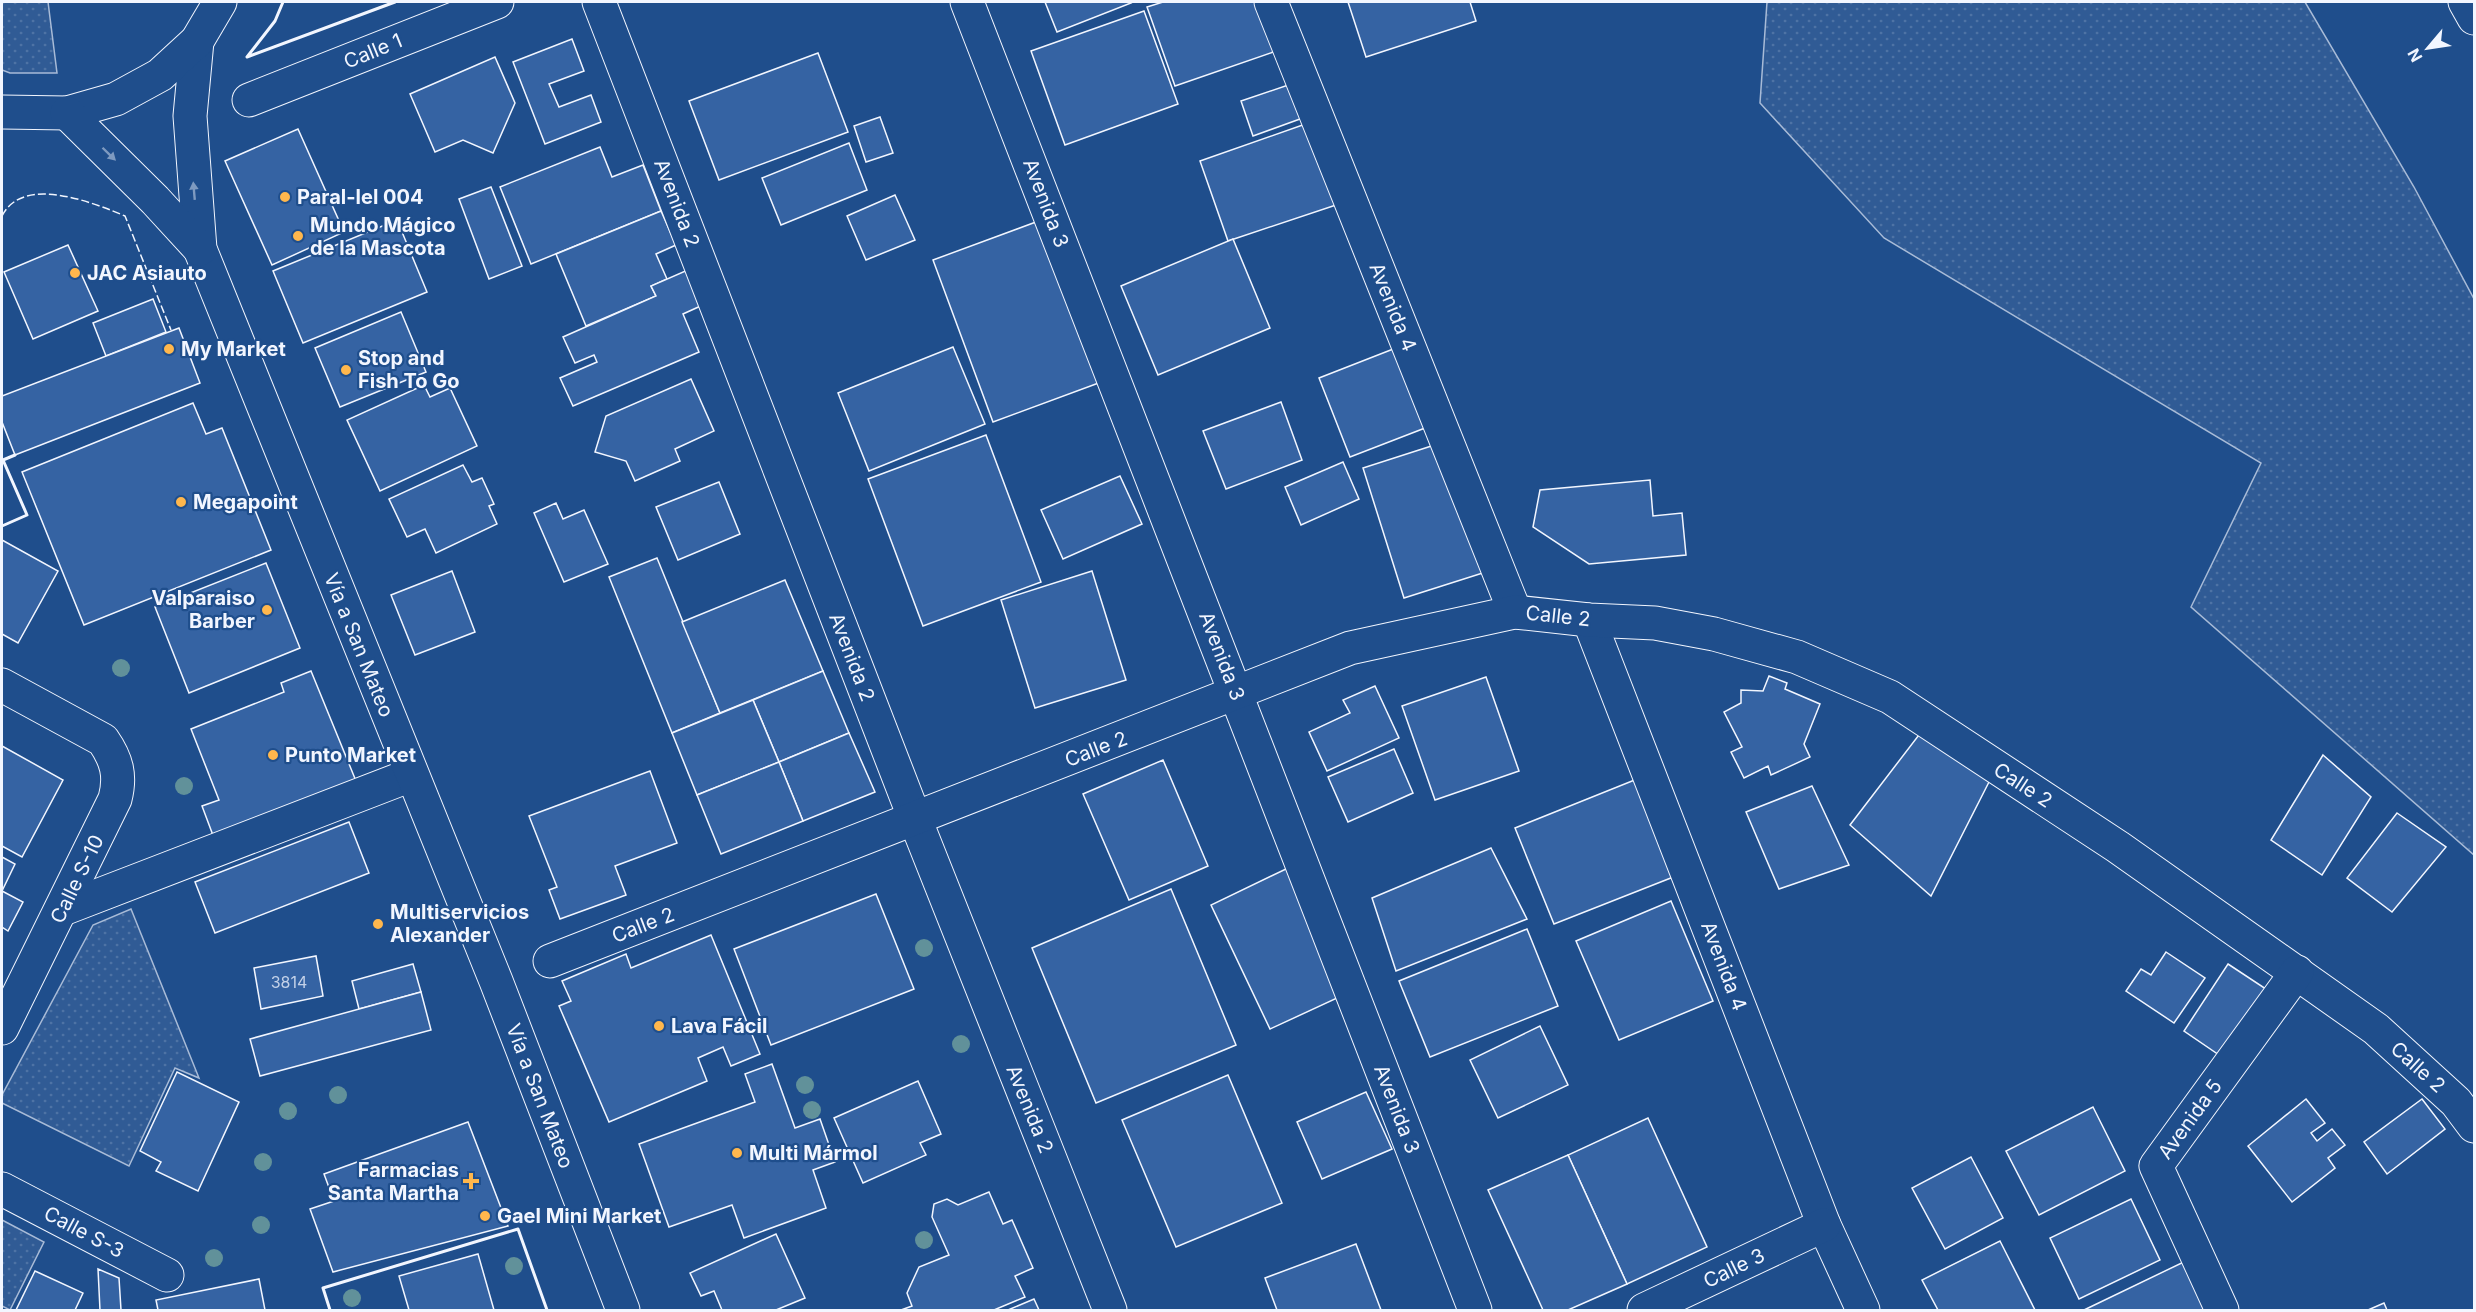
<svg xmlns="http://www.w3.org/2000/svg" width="2476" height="1312" font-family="Inter,sans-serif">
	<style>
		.grass { fill: url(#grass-dots); stroke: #a8bbd7; stroke-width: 1.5 }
		.building { fill: #3563a3; stroke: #f2f6ff; stroke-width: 1.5 }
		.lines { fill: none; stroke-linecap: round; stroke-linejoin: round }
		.minor-casing { stroke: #f2f6ff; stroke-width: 35 }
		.primary-casing { stroke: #f2f6ff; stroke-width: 35 }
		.trunk-casing { stroke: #f2f6ff; stroke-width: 35 }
		.minor { stroke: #1f4e8c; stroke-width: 33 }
		.primary { stroke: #1f4e8c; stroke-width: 33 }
		.trunk { stroke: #1f4e8c; stroke-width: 33 }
		.fence { stroke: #f2f6ff; stroke-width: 1.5; stroke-dasharray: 8 3; stroke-linecap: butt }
		.wall { stroke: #f2f6ff; stroke-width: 3 }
		.tree { fill: #61919a }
		.oneway { fill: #7e9ac0 }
		.poi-dot { fill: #ffb74d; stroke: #1f4e8c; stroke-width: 2 }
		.labels { text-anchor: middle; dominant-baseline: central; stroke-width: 4.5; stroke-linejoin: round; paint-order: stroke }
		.number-label { font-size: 16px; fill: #c3d1e8 }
		.street-label { font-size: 20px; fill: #f2f6ff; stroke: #1f4e8c }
		.poi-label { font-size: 20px; font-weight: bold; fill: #f2f6ff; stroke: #1f4e8c; text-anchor: start }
	</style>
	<defs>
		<pattern id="grass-dots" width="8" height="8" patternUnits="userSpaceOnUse" patternTransform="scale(1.5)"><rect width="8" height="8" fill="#305b95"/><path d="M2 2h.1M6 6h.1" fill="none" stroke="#4e73a5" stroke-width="1.8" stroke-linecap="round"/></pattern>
	</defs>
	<rect width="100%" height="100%" fill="#1f4e8c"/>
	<g class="grass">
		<polygon points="2,2 48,2 57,73 10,73 2,70"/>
		<polygon points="1767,2 2305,2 2414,187 2474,299 2474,855 2191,607 2261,463 1884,238 1760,103"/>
		<polygon points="131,909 199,1078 175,1068 129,1166 2,1103 2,1095 93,925"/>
		<polygon points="2,1220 44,1242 10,1310 2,1306"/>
	</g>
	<g class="building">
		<polygon points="1045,2 1130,2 1131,3 1057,32"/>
		<polygon points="1163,2 1262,2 1279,50 1175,86 1147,7"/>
		<polygon points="1348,2 1470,2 1476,21 1366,57"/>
		<polygon points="1144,11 1178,104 1065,145 1031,51"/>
		<polygon points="572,39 584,71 549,84 559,107 591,95 601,122 545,144 513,62"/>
		<polygon points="818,53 848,132 719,180 689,101"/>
		<polygon points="495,57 515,103 493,153 463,140 435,152 410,94"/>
		<polygon points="1300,81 1311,115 1253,136 1241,101"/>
		<polygon points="880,117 893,153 866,162 854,126"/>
		<polygon points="1314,121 1342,203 1228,241 1200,161"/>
		<polygon points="298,129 344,232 272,265 225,161"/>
		<polygon points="849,143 867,190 781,225 762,178"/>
		<polygon points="600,147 612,177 643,165 661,211 531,264 500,187"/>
		<polygon points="491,187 522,266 489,279 459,199"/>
		<polygon points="895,195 915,240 866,260 847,216"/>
		<polygon points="661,211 676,245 656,254 667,279 651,286 656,296 586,326 556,254"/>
		<polygon points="1044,219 1104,381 993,422 933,260"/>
		<polygon points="397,220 427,292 303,343 273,271"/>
		<polygon points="1233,239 1270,328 1158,375 1121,286"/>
		<polygon points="68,245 98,311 33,339 4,272"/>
		<polygon points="690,269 705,304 683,314 699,352 573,406 560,378 597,362 594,355 575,363 563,337 656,296 651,286"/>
		<polygon points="153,299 166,332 106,356 93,323"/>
		<polygon points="401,312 426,372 340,407 315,348"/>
		<polygon points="179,328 200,383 15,455 2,422 2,396"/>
		<polygon points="1406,344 1438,423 1350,457 1319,378"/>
		<polygon points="953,347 985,424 869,471 838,393"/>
		<polygon points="691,379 714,431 675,449 680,461 635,481 626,461 595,452 606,416"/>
		<polygon points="424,385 430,397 450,388 477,446 380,491 347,420"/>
		<polygon points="1281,402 1302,460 1226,489 1203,431"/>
		<polygon points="193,403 206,434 222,428 271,550 84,625 22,472"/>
		<polygon points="986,435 1041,582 923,626 868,479"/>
		<polygon points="1447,441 1489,571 1404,598 1363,468"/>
		<polygon points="1343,462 1359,499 1301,525 1285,487"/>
		<polygon points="463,465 472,482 482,478 494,504 489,506 497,524 436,553 425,529 407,537 389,499"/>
		<polygon points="1120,476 1142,524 1063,559 1041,510"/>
		<polygon points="1650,480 1653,516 1682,513 1686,555 1589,564 1533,527 1540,490"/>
		<polygon points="719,482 740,534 678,560 656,507"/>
		<polygon points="556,503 563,519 584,510 608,564 564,582 534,513"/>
		<polygon points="2,540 58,571 18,643 2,634"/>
		<polygon points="657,558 720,713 672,733 609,577"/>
		<polygon points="266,563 300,648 189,693 155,607"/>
		<polygon points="452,571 475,632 415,655 391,595"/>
		<polygon points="1092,571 1126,680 1035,708 1001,600"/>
		<polygon points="785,580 823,671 720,713 682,622"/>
		<polygon points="311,671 356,781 214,838 202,806 219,800 191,729 284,692 281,683"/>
		<polygon points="823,671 849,733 779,762 753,700"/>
		<polygon points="1769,676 1787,683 1785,689 1820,704 1804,744 1810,757 1771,775 1768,766 1744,778 1731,752 1742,747 1724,712 1741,703 1741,690 1763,691"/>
		<polygon points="1486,677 1519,771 1435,800 1402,706"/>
		<polygon points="1375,686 1399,738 1327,771 1309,732 1350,713 1343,700"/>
		<polygon points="753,700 779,762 697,795 672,733"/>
		<polygon points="1925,727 1990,780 1931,896 1850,825"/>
		<polygon points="849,733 875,792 803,821 779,762"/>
		<polygon points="2,746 63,780 22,857 2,846"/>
		<polygon points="1394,749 1413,793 1348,822 1328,777"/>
		<polygon points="2323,755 2371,797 2322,875 2271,840"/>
		<polygon points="1163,760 1208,866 1129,900 1083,794"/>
		<polygon points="779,762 803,821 721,854 697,795"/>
		<polygon points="650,771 677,843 615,866 626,895 560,919 549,890 557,887 529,816"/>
		<polygon points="1647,775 1686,872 1554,924 1515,828"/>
		<polygon points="1812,786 1849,865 1779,889 1746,812"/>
		<polygon points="2397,813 2446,847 2392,912 2347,878"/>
		<polygon points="349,822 369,873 215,933 195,882"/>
		<polygon points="1491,848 1527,919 1396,971 1372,898"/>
		<polygon points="2,857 15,864 2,891"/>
		<polygon points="1288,868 1348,993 1270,1029 1211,905"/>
		<polygon points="1171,889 1236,1045 1096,1103 1032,948"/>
		<polygon points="2,891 23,902 8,931 2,927"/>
		<polygon points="876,894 914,989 771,1045 734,949"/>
		<polygon points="1671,901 1713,1001 1619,1040 1576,941"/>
		<polygon points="1527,929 1558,1006 1430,1057 1399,981"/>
		<polygon points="711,935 760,1054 731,1066 723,1047 698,1058 707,1081 609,1122 559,1006 571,1001 562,981 626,954 631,968"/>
		<polygon points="2166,952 2205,978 2174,1023 2126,991 2141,969 2151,975"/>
		<polygon points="316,956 323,996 261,1009 254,968"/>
		<polygon points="413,964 421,992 359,1009 352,981"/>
		<polygon points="2228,964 2269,991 2225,1059 2184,1031"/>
		<polygon points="421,992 431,1030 260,1076 250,1039"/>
		<polygon points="1540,1026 1568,1085 1498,1118 1470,1060"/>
		<polygon points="772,1064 795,1128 820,1119 835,1162 813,1170 826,1208 744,1238 732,1205 669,1227 639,1144 755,1102 745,1074"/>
		<polygon points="177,1072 239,1102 198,1191 156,1171 161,1162 140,1151"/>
		<polygon points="1228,1075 1282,1203 1176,1247 1122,1120"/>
		<polygon points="918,1081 941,1134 920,1143 926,1155 863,1183 834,1118"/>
		<polygon points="1366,1092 1392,1149 1322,1179 1297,1122"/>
		<polygon points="2306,1099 2325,1123 2311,1133 2317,1141 2332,1129 2345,1145 2328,1158 2335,1168 2292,1202 2248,1146"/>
		<polygon points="2422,1099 2445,1129 2387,1174 2364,1142"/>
		<polygon points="2093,1107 2125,1171 2039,1215 2006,1151"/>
		<polygon points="1648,1118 1707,1247 1627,1284 1568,1155"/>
		<polygon points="468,1122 508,1226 333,1272 310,1209 334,1201 324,1174"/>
		<polygon points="1568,1155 1627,1284 1568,1310 1543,1310 1488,1190"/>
		<polygon points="1971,1157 2003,1218 1945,1249 1912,1188"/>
		<polygon points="989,1192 1003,1224 1012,1220 1033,1268 1015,1276 1025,1297 994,1310 901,1310 912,1306 907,1293 919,1267 949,1255 932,1217 934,1204 947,1199 958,1205"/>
		<polygon points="2131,1199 2160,1260 2079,1299 2050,1238"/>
		<polygon points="776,1234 805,1298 776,1310 722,1310 714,1291 701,1296 690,1273"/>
		<polygon points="2000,1241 2035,1310 1938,1310 1922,1280"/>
		<polygon points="1356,1244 1381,1310 1277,1310 1265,1278"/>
		<polygon points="478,1254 494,1310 409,1310 399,1276"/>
		<polygon points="2192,1258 2218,1310 2084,1310"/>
		<polygon points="98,1269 119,1278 121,1310 100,1310"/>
		<polygon points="35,1271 83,1293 75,1310 16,1310"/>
		<polygon points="259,1279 265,1310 158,1310 156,1300"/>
		<polygon points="1034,1299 1039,1310 1008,1310"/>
		<polygon points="2384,1303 2387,1310 2368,1310"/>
	</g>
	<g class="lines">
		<g class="minor-casing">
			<g id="minor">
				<polyline points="599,2 915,819 1110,1310"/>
				<polyline points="967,2 1475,1310"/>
				<polyline points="1271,2 1515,612"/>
				<polyline points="249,100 497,2"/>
				<polyline points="1589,620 1824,1225 1863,1310"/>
				<path d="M2 685 103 740C117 760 121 776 115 799L2 1028"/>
				<polyline points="63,909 411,775"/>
				<polyline points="550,961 1350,648 1515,612 1589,620 1655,623 1714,634 1797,657 1890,697 2118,847 2376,1029 2456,1102 2474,1126"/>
				<polyline points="2,1189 167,1275"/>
				<polyline points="1644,1310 1824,1225"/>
				<polyline points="2222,1310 2156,1166 2297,972"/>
			</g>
		</g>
		<g class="primary-casing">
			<g id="primary">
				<polyline points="197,41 190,116 200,249 496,981 623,1310"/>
				<polyline points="2,112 67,113 116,99 160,75 197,41 220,2"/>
				<polyline points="67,113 155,200 200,249"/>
			</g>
		</g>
		<g class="trunk-casing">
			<polyline id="trunk" points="2465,2 2474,18"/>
		</g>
		<use href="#minor" class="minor"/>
		<use href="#primary" class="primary"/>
		<use href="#trunk" class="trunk"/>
		<path class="fence" d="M2 216C23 174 94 203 125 216L171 330"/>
		<g class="wall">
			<polyline points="283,2 275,21 247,57 395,2"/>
			<polyline points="2,526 27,515 3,460 15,455"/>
			<polyline points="330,1310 323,1288 518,1229 547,1310"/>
		</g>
	</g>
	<g class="tree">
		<circle cx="121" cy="668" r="9"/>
		<circle cx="184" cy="786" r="9"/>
		<circle cx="924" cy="948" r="9"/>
		<circle cx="961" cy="1044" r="9"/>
		<circle cx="805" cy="1085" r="9"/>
		<circle cx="338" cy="1095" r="9"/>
		<circle cx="812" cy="1110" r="9"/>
		<circle cx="288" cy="1111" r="9"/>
		<circle cx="263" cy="1162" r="9"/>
		<circle cx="261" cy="1225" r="9"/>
		<circle cx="924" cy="1240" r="9"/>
		<circle cx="214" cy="1258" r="9"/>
		<circle cx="514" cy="1266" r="9"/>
		<circle cx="352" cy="1298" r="9"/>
	</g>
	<defs><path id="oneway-solid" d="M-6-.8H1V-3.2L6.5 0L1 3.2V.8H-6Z" transform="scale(1.5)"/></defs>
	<g class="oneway">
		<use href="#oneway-solid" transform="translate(109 154) rotate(44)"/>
		<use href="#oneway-solid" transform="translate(194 191) rotate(-95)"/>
	</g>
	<g class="poi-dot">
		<circle cx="285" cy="197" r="6"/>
		<circle cx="298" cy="236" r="6"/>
		<circle cx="75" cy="273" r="6"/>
		<circle cx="169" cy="349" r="6"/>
		<circle cx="346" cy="370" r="6"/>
		<circle cx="181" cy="502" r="6"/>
		<circle cx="267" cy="610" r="6"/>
		<circle cx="273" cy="755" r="6"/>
		<circle cx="378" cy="924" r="6"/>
		<circle cx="659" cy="1026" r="6"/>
		<circle cx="737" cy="1153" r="6"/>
		<path d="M468 1172h6v6h6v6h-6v6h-6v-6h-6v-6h6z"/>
		<circle cx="485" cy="1216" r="6"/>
	</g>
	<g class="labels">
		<g class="number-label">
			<text x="289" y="982">3814</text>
		</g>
		<g class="street-label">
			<text transform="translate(373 51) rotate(-22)">Calle 1</text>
			<text transform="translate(677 203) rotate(69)">Avenida 2</text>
			<text transform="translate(1046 203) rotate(69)">Avenida 3</text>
			<text transform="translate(1393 307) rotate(68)">Avenida 4</text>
			<text transform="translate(1558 616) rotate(6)">Calle 2</text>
			<text transform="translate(359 645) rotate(68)">Vía a San Mateo</text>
			<text transform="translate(1222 656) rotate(69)">Avenida 3</text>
			<text transform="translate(852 657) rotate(69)">Avenida 2</text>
			<text transform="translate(1096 749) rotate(-21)">Calle 2</text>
			<text transform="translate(2023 785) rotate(33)">Calle 2</text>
			<text transform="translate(77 879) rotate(-64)">Calle S-10</text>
			<text transform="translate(643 925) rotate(-21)">Calle 2</text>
			<text transform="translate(1724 966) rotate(69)">Avenida 4</text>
			<text transform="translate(2418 1067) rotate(42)">Calle 2</text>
			<text transform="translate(540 1096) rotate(69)">Vía a San Mateo</text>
			<text transform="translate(1030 1109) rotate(68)">Avenida 2</text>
			<text transform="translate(1397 1109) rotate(69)">Avenida 3</text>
			<text transform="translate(2190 1119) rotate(-54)">Avenida 5</text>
			<text transform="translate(84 1232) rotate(28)">Calle S-3</text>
			<text transform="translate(1734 1268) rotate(-26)">Calle 3</text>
		</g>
		<g class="poi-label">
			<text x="297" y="197">Paral-lel 004</text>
			<text x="310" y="225">Mundo Mágico<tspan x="310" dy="23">de la Mascota</tspan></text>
			<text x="87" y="273">JAC Asiauto</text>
			<text x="181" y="349">My Market</text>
			<text x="358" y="358">Stop and<tspan x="358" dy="23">Fish To Go</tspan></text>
			<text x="193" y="502">Megapoint</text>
			<text x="255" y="598" text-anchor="end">Valparaiso<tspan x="255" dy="23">Barber</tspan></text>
			<text x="285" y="755">Punto Market</text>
			<text x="390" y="912">Multiservicios<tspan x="390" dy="23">Alexander</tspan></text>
			<text x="671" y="1026">Lava Fácil</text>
			<text x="749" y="1153">Multi Mármol</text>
			<text x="459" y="1170" text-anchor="end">Farmacias<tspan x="459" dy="23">Santa Martha</tspan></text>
			<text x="497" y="1216">Gael Mini Market</text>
		</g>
	</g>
	<rect width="2476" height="1312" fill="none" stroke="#f2f6ff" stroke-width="6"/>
	<g transform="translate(2428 48) rotate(241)" stroke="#1f4e8c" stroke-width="4.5" paint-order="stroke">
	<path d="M0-4.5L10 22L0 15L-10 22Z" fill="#f2f6ff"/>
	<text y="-9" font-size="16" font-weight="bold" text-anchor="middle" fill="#f2f6ff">N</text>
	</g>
</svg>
